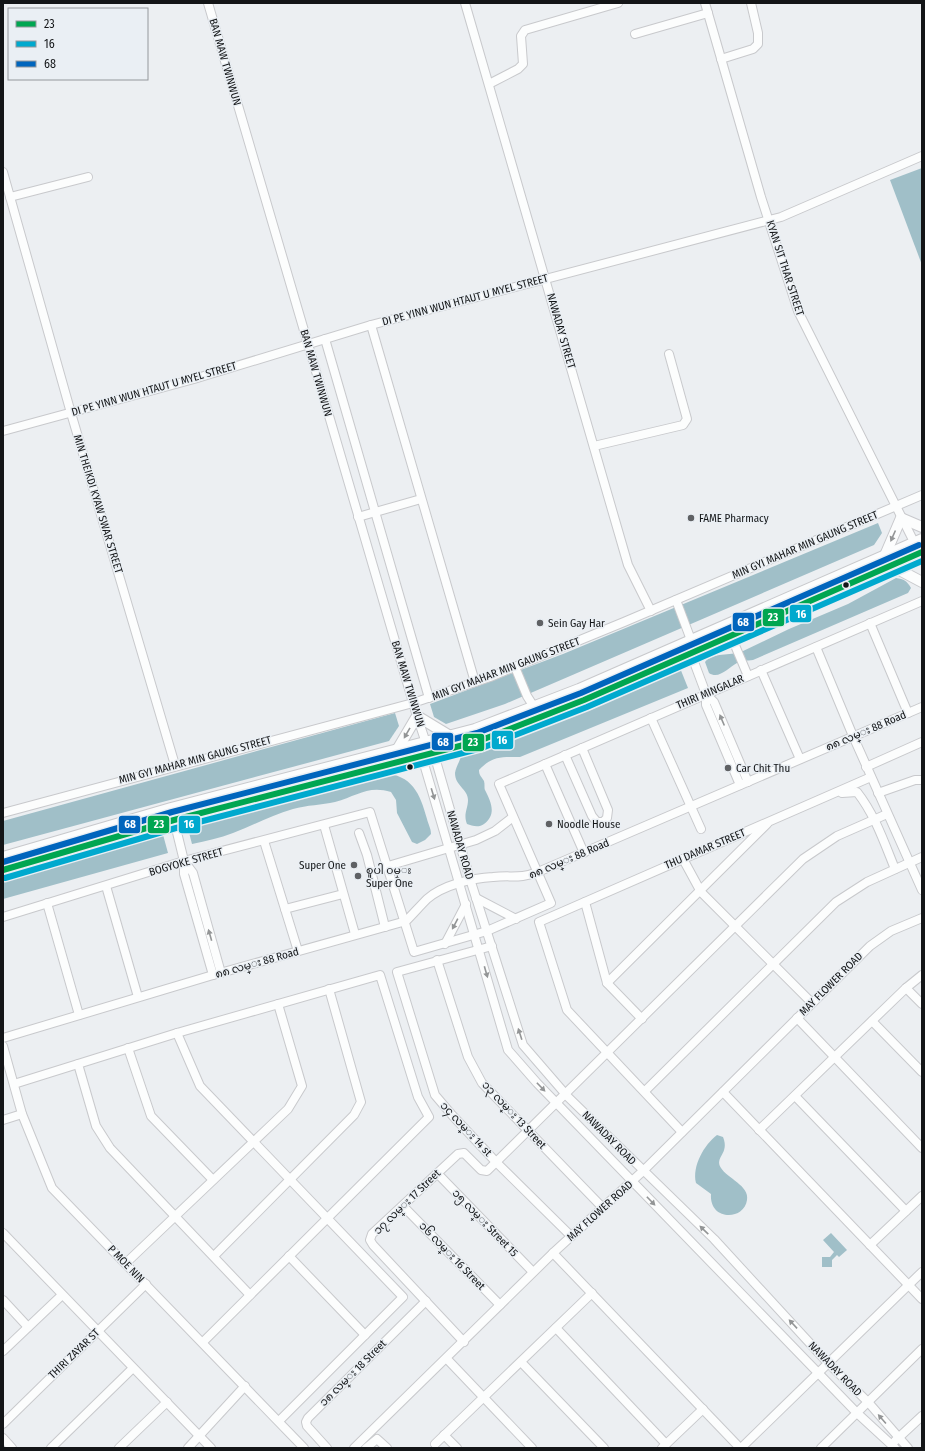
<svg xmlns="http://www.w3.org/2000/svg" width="925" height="1451" font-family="'Fira Sans Condensed','Noto Sans Myanmar',sans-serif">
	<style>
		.water { fill: #a0bfc8 }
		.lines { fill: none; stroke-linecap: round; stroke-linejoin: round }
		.minor-casing { stroke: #c8c9cc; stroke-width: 10 }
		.major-casing { stroke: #c8c9cc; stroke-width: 12 }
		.minor { stroke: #fcfdfd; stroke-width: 8 }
		.major { stroke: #fcfdfd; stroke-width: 10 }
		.bus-1-casing { stroke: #eaeff4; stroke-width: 9 }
		.bus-2-casing { stroke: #eaeff4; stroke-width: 9 }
		.bus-3-casing { stroke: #eaeff4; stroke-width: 9 }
		.bus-1 { stroke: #00a651; stroke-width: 6 }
		.bus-2 { stroke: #00a9ce; stroke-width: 6 }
		.bus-3 { stroke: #0065bd; stroke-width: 6 }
		.oneway { fill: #939596 }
		.poi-dot { fill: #5f6164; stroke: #eaeff4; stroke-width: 1.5 }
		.bus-dot { fill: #131517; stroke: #eaeff4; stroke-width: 1.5 }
		.labels { text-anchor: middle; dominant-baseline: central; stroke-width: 3; stroke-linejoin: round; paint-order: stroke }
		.street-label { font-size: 11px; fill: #131517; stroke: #eaeff4 }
		.poi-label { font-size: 11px; fill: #131517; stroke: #eaeff4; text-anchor: start }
		.line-badge { stroke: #eaeff4; stroke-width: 1.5 }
		.badge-label { font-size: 11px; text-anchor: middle; font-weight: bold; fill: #fff }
	</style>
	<rect width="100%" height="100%" fill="#eceff2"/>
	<g class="water">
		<polygon points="922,168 922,265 890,180"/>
		<polygon points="878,523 882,533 874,545 505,704 446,724 434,717 430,704 563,654"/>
		<path d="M896 578C904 579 907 581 911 588L908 593 753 660C747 661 743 660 737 663 729 667 719 680 709 673L705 662C713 652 730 656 741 652L789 629 848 604Z"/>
		<path d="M680 668 688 688 520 757C501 757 492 756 479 770 479 776 482 777 484 781 485 784 484 788 485 790 491 802 497 814 484 824 479 828 472 826 467 824 463 814 468 809 468 800 468 789 455 786 455 773 456 766 460 762 461 755 475 745 476 750 491 747 496 746 502 743 507 742Z"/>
		<polygon points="395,713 399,726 389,741 3,845 3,821"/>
		<path d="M383 773C412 775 420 793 427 819 428 824 431 828 431 834L425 840 417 844 412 842 397 813 396 800 391 792C368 785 357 796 335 802 322 805 307 805 293 809 272 815 254 825 233 833 220 838 206 841 192 844L187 825 367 776Z"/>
		<polygon points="162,831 168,853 3,899 3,876"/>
		<path d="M717 1135 723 1137C730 1154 714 1157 721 1168 727 1178 750 1186 747 1200 744 1221 709 1221 711 1194L696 1183C692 1166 704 1145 717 1135Z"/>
		<polygon points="831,1233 847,1250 839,1257 837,1255 832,1260 832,1267 822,1267 822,1257 830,1257 834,1252 823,1240"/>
	</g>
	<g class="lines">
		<g class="minor-casing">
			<g id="minor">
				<polyline points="208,3 417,716 426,743 434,754 470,879 523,1045 568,1097 714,1239 828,1363 868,1402 908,1448"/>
				<polyline points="465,3 628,565 651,611"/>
				<polyline points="705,3 761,197 798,311 914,542"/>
				<polyline points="635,34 708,13"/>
				<polyline points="721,59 753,49 758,44 758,33 751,3"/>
				<polyline points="489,84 518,69 523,64 521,36 525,30 618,3"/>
				<polyline points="3,172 71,413 175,765"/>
				<polyline points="10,197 88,177"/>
				<polyline points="371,325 475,682"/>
				<polyline points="325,339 429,698"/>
				<polyline points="3,431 194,379 371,325 781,217 922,156"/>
				<polyline points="594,446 683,425 687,419 669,354"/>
				<polyline points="358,517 421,499"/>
				<polyline points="676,600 691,640"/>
				<polyline points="870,623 908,713"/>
				<polyline points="731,636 748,676"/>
				<polyline points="816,647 853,736 922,890"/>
				<polyline points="691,654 706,694"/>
				<polyline points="515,667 527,696 534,707"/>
				<polyline points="761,670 800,759"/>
				<polyline points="651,718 701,829"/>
				<polyline points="426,743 422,757 508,1050 537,1083 857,1413 895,1448"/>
				<polyline points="565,755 592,816 597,822 603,822 607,818 608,810 582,748"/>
				<polyline points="545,764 584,853"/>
				<polyline points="866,767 922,742"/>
				<polyline points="740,785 706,705 706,694 714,702 748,782"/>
				<path d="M842 793 857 792C875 815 884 842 895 869"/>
				<polyline points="878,793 915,780 922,780"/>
				<polyline points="171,808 184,861 184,874 213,975"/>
				<polyline points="3,813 413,703 490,677 624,622 922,495"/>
				<polyline points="324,825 355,934"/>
				<polyline points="359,833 367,855 385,927"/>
				<polyline points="264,841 298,951"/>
				<polyline points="683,859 701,892 812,1003"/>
				<polyline points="184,861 193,873 221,973"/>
				<polyline points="388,866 476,840 495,831 513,817"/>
				<polyline points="106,886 138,997"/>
				<polyline points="476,898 516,919"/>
				<polyline points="585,902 607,983 642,1019"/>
				<polyline points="47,903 79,1015"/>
				<polyline points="285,909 343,894"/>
				<polyline points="3,917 184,861 370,812 414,952 487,931 551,903 499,784 922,601"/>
				<polyline points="445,944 466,904"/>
				<polyline points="492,946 397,972 435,1095 452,1115 496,1162 571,1236"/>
				<polyline points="437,960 468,1057 482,1083 603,1208"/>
				<polyline points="607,983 767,824"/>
				<polyline points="906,988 922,1004"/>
				<polyline points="797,1018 922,1148"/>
				<polyline points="872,1021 922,1072"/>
				<polyline points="177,1033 200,1086 403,1297 279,1421"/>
				<path d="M3 1038 213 975 406 921C413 914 420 906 427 899 443 885 472 878 493 877 511 875 520 879 538 872L922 707"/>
				<polyline points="3,1046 22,1114 52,1188 304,1448"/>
				<polyline points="128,1048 151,1116 213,1180"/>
				<polyline points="78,1064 96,1126 110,1148 250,1295"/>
				<polyline points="14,1084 177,1033 380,975 418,1097 429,1117 203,1342"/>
				<polyline points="645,1091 836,902 867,882 922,857"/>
				<polyline points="723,1092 922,1299"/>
				<polyline points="795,1096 906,1211"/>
				<polyline points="3,1120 22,1114"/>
				<polyline points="759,1130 906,988 922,975"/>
				<polyline points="682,1132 567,1010 539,922 871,777"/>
				<polyline points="437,1173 533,1272"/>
				<polyline points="403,1206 500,1305"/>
				<polyline points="3,1233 211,1448"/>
				<polyline points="870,1245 922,1196"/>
				<polyline points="553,1253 740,1448"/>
				<polyline points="214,1256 354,1115 361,1102 329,989"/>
				<polyline points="289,1256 365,1335"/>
				<polyline points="126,1263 288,1109 302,1086 278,1004"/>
				<polyline points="3,1300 28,1327"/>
				<polyline points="556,1328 666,1444"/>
				<polyline points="464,1342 373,1245 370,1240 372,1234 458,1154 464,1153 481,1170 487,1171 803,859 837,836 887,814"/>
				<polyline points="3,1351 62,1295"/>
				<polyline points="447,1359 532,1448"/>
				<polyline points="521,1362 604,1448"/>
				<polyline points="3,1424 146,1284"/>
				<polyline points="444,1435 457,1448"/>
				<polyline points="3,1438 12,1448"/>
				<polyline points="895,1441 922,1416"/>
				<polyline points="435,1444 592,1293"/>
				<polyline points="51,1448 133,1368"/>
				<polyline points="119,1448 167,1402"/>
				<polyline points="188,1448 245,1386"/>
				<polyline points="327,1448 307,1426 306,1422 308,1418 426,1301"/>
				<polyline points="354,1448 553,1253 643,1171 870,946 891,931 922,918"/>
				<polyline points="366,1448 377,1439 387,1448"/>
				<polyline points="662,1448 703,1409"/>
				<polyline points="741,1448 922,1272"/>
				<polyline points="821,1448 922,1349"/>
			</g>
		</g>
		<g class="major-casing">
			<g id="major">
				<polyline points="886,553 901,518 922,527"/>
				<polyline points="890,565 922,582"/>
				<polyline points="397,750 417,716 450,736"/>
				<polyline points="3,857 171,808 475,729 579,689 922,539"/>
				<polyline points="3,870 174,820 479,741 584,700 922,552"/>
			</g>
		</g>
		<use href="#minor" class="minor"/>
		<use href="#major" class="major"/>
		<g class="bus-1-casing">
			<polyline id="bus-1" points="3,870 174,820 479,741 584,700 922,552"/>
		</g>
		<g class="bus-2-casing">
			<polyline id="bus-2" points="5,878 176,828 482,748 587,707 922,561"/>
		</g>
		<g class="bus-3-casing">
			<polyline id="bus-3" points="3,862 172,812 477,733 581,693 919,545"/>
		</g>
		<use href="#bus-1" class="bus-1"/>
		<use href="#bus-2" class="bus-2"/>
		<use href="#bus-3" class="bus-3"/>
	</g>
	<defs><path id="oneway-solid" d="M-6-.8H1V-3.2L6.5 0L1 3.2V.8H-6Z"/></defs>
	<g class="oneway">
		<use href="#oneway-solid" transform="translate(893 536) rotate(114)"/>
		<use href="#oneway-solid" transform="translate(722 720) rotate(-113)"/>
		<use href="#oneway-solid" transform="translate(407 733) rotate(120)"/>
		<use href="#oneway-solid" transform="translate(433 794) rotate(73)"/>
		<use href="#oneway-solid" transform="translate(455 924) rotate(118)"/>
		<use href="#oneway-solid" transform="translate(210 935) rotate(-106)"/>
		<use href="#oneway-solid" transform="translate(486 972) rotate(74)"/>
		<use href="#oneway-solid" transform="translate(520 1034) rotate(-108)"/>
		<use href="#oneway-solid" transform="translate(541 1087) rotate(46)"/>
		<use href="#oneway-solid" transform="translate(651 1201) rotate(46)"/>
		<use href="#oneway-solid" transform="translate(704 1230) rotate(-136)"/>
		<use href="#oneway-solid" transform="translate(793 1324) rotate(-133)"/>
		<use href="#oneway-solid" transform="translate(882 1419) rotate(-131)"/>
	</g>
	<g class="poi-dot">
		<circle cx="691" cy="518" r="4"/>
		<circle cx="540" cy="623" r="4"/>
		<circle cx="728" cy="768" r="4"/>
		<circle cx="549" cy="824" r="4"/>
		<circle cx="354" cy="865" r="4"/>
		<circle cx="358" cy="876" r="4"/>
	</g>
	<g class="bus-dot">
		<circle cx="846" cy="585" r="3.5"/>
		<circle cx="410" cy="767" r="3.5"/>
	</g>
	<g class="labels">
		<g class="street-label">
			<text transform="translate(225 62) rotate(74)">BAN MAW TWINWUN</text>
			<text transform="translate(785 268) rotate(72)">KYAN SIT THAR STREET</text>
			<text transform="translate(465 300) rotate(-15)">DI PE YINN WUN HTAUT U MYEL STREET</text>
			<text transform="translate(561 331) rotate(74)">NAWADAY STREET</text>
			<text transform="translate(316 373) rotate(74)">BAN MAW TWINWUN</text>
			<text transform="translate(154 389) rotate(-16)">DI PE YINN WUN HTAUT U MYEL STREET</text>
			<text transform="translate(98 504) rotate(73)">MIN THEIKDI KYAW SWAR STREET</text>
			<text transform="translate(805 545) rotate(-23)">MIN GYI MAHAR MIN GAUNG STREET</text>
			<text transform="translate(506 669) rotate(-21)">MIN GYI MAHAR MIN GAUNG STREET</text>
			<text transform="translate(408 684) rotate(73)">BAN MAW TWINWUN</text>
			<text transform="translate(710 692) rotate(-23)">THIRI MINGALAR</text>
			<text transform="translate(866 731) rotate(-23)">၈၈ လမ္း 88 Road</text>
			<text transform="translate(195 760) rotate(-15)">MIN GYI MAHAR MIN GAUNG STREET</text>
			<text transform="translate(460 845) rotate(74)">NAWADAY ROAD</text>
			<text transform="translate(705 849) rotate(-23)">THU DAMAR STREET</text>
			<text transform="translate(569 859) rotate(-23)">၈၈ လမ္း 88 Road</text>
			<text transform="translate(186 862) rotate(-16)">BOGYOKE STREET</text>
			<text transform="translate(257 963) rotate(-16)">၈၈ လမ္း 88 Road</text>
			<text transform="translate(831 984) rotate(-45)">MAY FLOWER ROAD</text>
			<text transform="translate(514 1115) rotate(47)">၁၃ လမ္း 13 Street</text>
			<text transform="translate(466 1129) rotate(47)">၁၄ လမ္း 14 st</text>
			<text transform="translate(609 1138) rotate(45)">NAWADAY ROAD</text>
			<text transform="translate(407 1202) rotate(-44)">၁၇ လမ္း 17 Street</text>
			<text transform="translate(600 1211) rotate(-42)">MAY FLOWER ROAD</text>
			<text transform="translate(485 1223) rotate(46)">၁၅ လမ္း Street 15</text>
			<text transform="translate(452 1256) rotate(46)">၁၆ လမ္း 16 Street</text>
			<text transform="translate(126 1264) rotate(46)">P MOE NIN</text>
			<text transform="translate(74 1354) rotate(-44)">THIRI ZAYAR ST</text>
			<text transform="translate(835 1369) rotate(46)">NAWADAY ROAD</text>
			<text transform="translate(353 1373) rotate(-45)">၁၈ လမ္း 18 Street</text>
		</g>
		<g class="poi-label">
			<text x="699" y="518">FAME Pharmacy</text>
			<text x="548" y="623">Sein Gay Har</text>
			<text x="736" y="768">Car Chit Thu</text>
			<text x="557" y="824">Noodle House</text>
			<text x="346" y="865" text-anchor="end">Super One</text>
			<text x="366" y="870">စူပါ ၀မ္း<tspan x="366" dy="13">Super One</tspan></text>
		</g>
	</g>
	<g class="line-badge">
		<rect x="789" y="604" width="23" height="19" rx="4" fill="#00a9ce"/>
		<rect x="762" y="608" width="23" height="19" rx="4" fill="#00a651"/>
		<rect x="732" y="612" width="23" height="20" rx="4" fill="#0065bd"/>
		<rect x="491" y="730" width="23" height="20" rx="4" fill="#00a9ce"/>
		<rect x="431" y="732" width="23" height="19" rx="4" fill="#0065bd"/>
		<rect x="462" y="733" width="23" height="19" rx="4" fill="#00a651"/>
		<rect x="147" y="815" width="23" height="19" rx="4" fill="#00a651"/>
		<rect x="178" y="815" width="23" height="19" rx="4" fill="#00a9ce"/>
		<rect x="118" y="815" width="23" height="19" rx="4" fill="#0065bd"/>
	</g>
	<g class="badge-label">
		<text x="801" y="618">16</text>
		<text x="773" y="621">23</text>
		<text x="743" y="626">68</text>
		<text x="502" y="744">16</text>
		<text x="443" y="746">68</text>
		<text x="473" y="746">23</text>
		<text x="159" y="828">23</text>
		<text x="189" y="828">16</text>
		<text x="130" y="828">68</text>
	</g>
	<rect width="925" height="1451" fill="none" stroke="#131517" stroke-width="8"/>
	<rect x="8" y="8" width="140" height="72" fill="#eaeff4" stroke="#94989c"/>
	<rect x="16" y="21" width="20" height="6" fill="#00a651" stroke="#94989c"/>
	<text x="44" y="28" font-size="12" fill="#131517">23</text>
	<rect x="16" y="41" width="20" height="6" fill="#00a9ce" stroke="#94989c"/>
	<text x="44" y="48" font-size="12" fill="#131517">16</text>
	<rect x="16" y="61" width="20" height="6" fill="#0065bd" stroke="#94989c"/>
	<text x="44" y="68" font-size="12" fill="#131517">68</text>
</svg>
